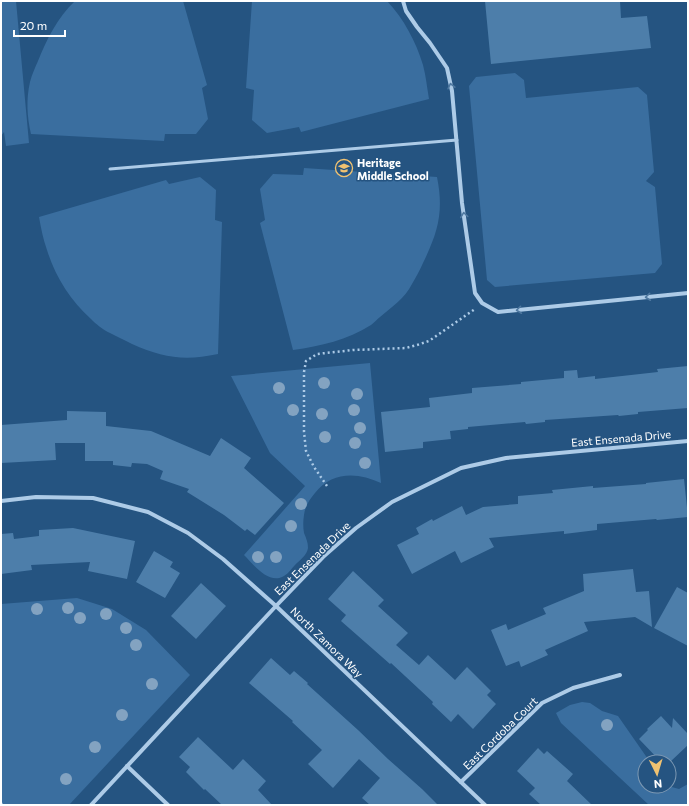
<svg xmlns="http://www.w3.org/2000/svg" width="689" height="806" font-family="Commissioner,sans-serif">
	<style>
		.green { fill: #3a6e9f }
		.building { fill: #4d7eaa }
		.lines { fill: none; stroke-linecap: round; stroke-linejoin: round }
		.path { stroke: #adcbe7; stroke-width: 2.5; stroke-dasharray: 2 3; stroke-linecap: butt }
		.lane { stroke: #adcbe7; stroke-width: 3 }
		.street { stroke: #adcbe7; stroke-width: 4 }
		.tree { fill: #83a3c1 }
		.oneway { stroke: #4e78a0 }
		.labels { text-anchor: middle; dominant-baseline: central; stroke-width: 3; stroke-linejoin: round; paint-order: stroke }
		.poi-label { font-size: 11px; font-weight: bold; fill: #fff; stroke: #255481; text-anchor: start }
		.street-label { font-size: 11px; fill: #fff; stroke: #255481 }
	</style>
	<rect width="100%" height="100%" fill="#255481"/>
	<g class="green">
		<polygon points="1,1 16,1 29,143 6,146 4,132 1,136"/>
		<path d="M75 1H183L207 85 202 88 208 119 196 134H165L164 141 31 134C27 117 26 99 30 82 32 74 35 68 38 61 47 39 57 18 75 1Z"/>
		<path d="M252 1H387C404 19 416 42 423 65 426 76 427 88 429 99L301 132 299 127 267 133 252 120 254 90 246 88Z"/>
		<polygon points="515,73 524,80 526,98 638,87 647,95 654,172 646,181 655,187 662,264 655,273 495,287 487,280 469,86 476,77"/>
		<path d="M304 168 437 177C444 212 438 232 423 263 420 270 416 277 412 284 405 298 392 307 380 317 377 319 375 322 371 325 347 340 321 346 293 350L260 223 265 220 260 189 273 174 303 175Z"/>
		<path d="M200 177 216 190 215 220 222 222 218 354C185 361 163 358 132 344 125 340 117 337 110 333 103 330 96 324 91 319 70 300 55 276 47 250 43 239 41 228 39 217L166 180 169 184Z"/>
		<path d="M370 363 381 483C358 472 332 471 315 493 310 499 305 506 304 515 303 521 303 527 304 533 306 538 308 542 308 548 307 555 300 560 295 565 292 568 289 573 284 576 269 585 254 565 244 555L305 486 270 453 231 376Z"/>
		<polygon points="77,598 112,609 146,630 190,675 69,805 1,805 1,604"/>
		<polygon points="582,702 590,703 602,711 618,716 650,762 645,762 645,786 668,786 679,789 688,784 688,805 649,805 561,723 556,713 570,705"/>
	</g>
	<g class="building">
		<polygon points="485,1 620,1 621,18 647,16 651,48 491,64"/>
		<polygon points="688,366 688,408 638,412 638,414 619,416 618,415 545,420 545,422 526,424 525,422 468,427 468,429 450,431 451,439 423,442 423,448 385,452 381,412 430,407 429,398 472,393 472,388 521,384 521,382 564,378 564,371 577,370 578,378 595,376 595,379 658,372 657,369"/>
		<polygon points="67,411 106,412 106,426 151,431 210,456 221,438 251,458 244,468 284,503 255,535 247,529 245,531 224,515 187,492 189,489 160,479 163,471 147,464 132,463 131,467 113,465 113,461 85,461 85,443 55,443 56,460 1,463 1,425 67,420"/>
		<polygon points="684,479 688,517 657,520 656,519 597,524 597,530 564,534 564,531 489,538 494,547 461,563 455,551 412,574 397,545 419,534 416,528 432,519 433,521 462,506 466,515 483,507 518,504 518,496 553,493 552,490 593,486 593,488 646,484 646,483"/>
		<polygon points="73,528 135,541 127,579 88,571 90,562 31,565 32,570 1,574 1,534 13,533 14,539 39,536 39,530"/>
		<polygon points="154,551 173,562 170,567 180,573 165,598 136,582"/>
		<polygon points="633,569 636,592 649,591 652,627 635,617 584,622 588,631 545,650 548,655 521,667 519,661 506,666 491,630 506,624 508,630 546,614 543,608 584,591 583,574"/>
		<polygon points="353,571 384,600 378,606 408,633 396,645 419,665 428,655 455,680 467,667 491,691 487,695 496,704 473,729 458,714 451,722 432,704 433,702 391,663 390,664 341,621 346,615 328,599"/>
		<polygon points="201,583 226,606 196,639 171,616"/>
		<polygon points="677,587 688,593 688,646 654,628"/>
		<polygon points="271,658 290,675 294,671 308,683 307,684 358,730 388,759 422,789 438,805 370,805 362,798 380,778 359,759 333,788 308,764 322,750 292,722 293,721 249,683"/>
		<polygon points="661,716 672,728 673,718 688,734 688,745 670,762 661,762 639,739 648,730 647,729"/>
		<polygon points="198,737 233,770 243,759 266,781 258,790 272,805 222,805 205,789 204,790 186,772 190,767 179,757"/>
		<polygon points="538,748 544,754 547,751 573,774 567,781 592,805 541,805 529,794 535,788 517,771"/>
	</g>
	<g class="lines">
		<g class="path">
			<polyline points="327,486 314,467 306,451 304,432 304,372 306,361 317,354 353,350 406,348 417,345 429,341 475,309"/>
			<polyline points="1,803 2,805"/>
		</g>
		<polyline class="lane" points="110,169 457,140"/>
		<g class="street">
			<polyline points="403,1 406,11 417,27 430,43 447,68 452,91 462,203 475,293 482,303 498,312 688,293"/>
			<polyline points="1,501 36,497 93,498 148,512 188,533 223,559 276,606 485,805"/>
			<polyline points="127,766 168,805"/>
			<polyline points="461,782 542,703 573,688 620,675"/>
			<polyline points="91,805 276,606 323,557 356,528 392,502 461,468 506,458 688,441"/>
		</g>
	</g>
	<g class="tree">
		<circle cx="324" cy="383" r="6"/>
		<circle cx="279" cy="388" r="6"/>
		<circle cx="357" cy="394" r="6"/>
		<circle cx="293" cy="410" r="6"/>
		<circle cx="354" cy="410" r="6"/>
		<circle cx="322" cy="414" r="6"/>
		<circle cx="360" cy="428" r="6"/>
		<circle cx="325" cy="437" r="6"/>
		<circle cx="355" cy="443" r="6"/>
		<circle cx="365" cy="463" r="6"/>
		<circle cx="301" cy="504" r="6"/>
		<circle cx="291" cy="526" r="6"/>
		<circle cx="258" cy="557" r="6"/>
		<circle cx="276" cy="557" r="6"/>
		<circle cx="68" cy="608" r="6"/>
		<circle cx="37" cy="609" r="6"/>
		<circle cx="106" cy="614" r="6"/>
		<circle cx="80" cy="618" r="6"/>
		<circle cx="126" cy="628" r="6"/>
		<circle cx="136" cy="645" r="6"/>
		<circle cx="152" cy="684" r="6"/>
		<circle cx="122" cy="715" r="6"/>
		<circle cx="607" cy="725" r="6"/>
		<circle cx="95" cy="747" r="6"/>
		<circle cx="66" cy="779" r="6"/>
	</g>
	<defs><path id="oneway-chevron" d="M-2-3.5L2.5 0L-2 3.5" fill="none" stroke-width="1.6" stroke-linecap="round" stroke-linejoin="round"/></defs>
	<g class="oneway">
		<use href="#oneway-chevron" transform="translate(451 86) rotate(-103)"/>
		<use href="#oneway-chevron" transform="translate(464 215) rotate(-98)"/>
		<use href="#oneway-chevron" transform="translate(648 297) rotate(174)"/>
		<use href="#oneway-chevron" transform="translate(519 310) rotate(173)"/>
	</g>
	<defs>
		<g id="school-ring" transform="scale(0.9)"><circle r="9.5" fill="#255481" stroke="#f0c271" stroke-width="1.5"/><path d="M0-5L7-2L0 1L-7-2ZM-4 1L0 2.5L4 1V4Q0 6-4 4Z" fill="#f0c271"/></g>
	</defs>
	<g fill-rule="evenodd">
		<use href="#school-ring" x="344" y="168"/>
	</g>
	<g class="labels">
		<g class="poi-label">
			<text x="357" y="162">Heritage<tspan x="357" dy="13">Middle School</tspan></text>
		</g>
		<g class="street-label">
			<text transform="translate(621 438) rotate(-5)">East Ensenada Drive</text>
			<text transform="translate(312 558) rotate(-44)">East Ensenada Drive</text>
			<text transform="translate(327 642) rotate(44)">North Zamora Way</text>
			<text transform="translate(500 733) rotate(-44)">East Cordoba Court</text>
		</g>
	</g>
	<rect width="689" height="806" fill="none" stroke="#ffffff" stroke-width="4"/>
	<g transform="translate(657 774) rotate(175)"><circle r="19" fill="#255481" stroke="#7c98b3"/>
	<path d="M0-3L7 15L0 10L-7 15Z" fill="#f0c271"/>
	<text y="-6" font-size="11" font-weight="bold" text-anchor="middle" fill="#ffffff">N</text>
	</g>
	<path d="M14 30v6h51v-6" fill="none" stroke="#ffffff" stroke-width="2"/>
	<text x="20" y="30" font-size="12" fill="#ffffff" stroke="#255481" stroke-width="3" paint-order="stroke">20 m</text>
</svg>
